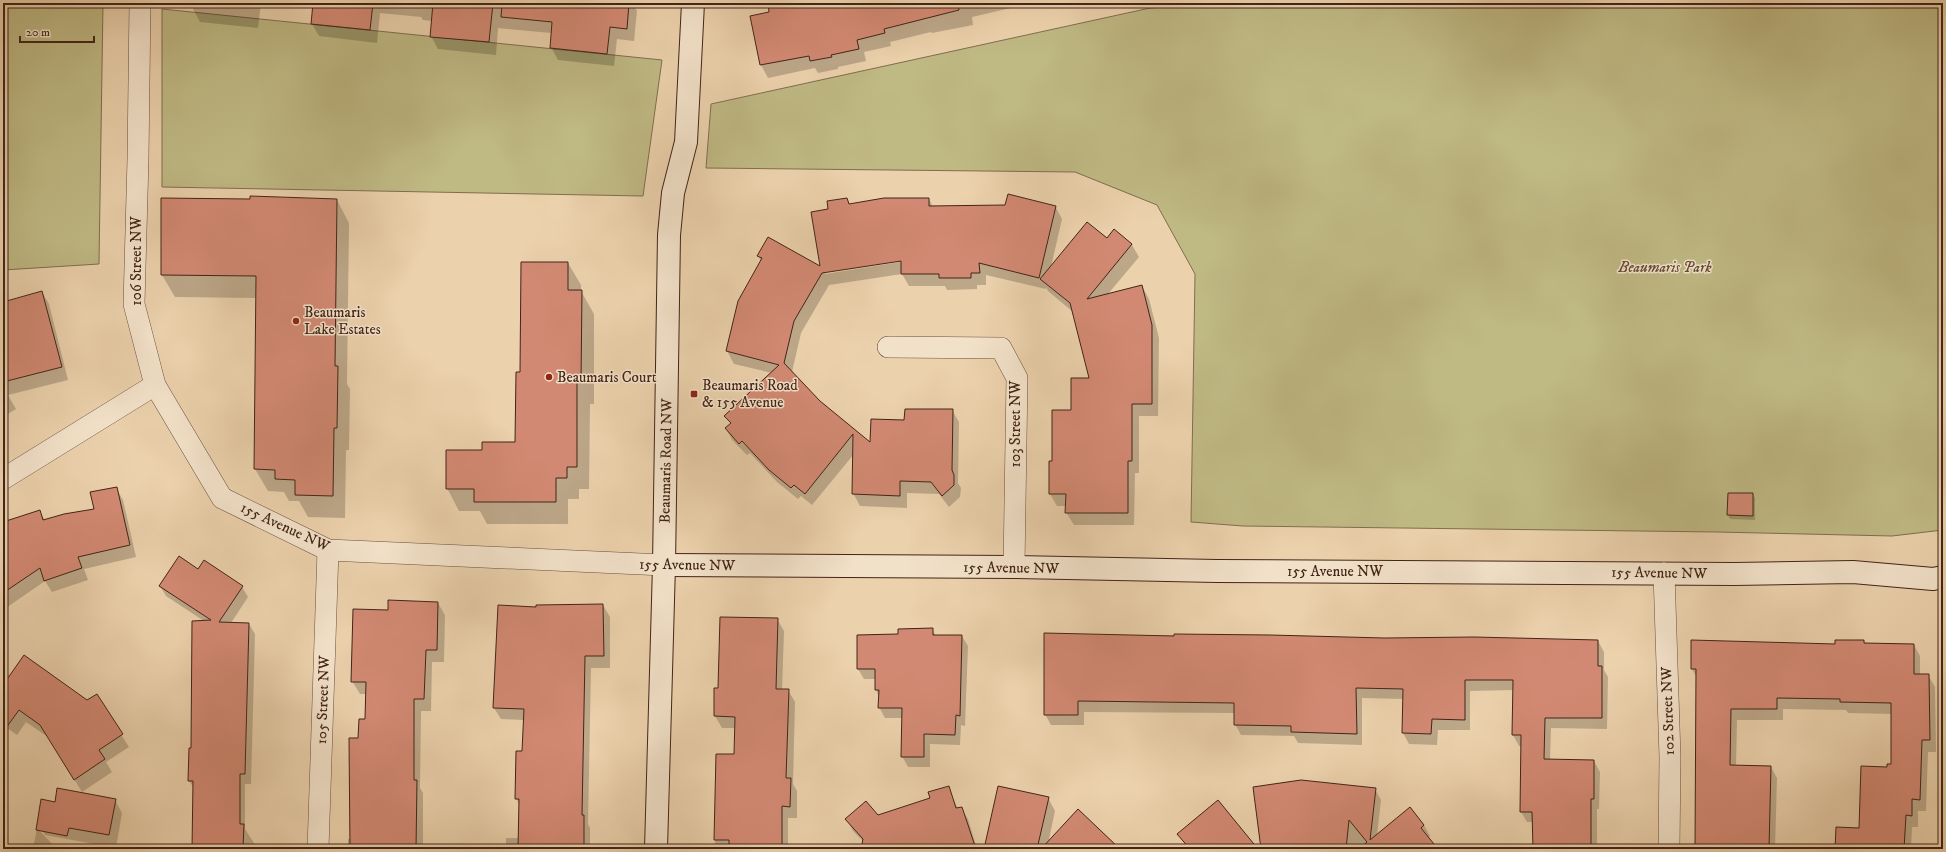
<svg xmlns="http://www.w3.org/2000/svg" width="1946" height="852" font-family="'IM FELL DW Pica',serif">
	<style>
		.green { fill: #bfb984; stroke: #806e4e }
		.shadow { fill: #0003; fill-rule: evenodd }
		.building { fill: #d28973; stroke: #422418 }
		.lines { fill: none; stroke-linecap: round; stroke-linejoin: round }
		.street-casing { stroke: #6c4f3d; stroke-width: 22 }
		.secondary-casing { stroke: #422418; stroke-width: 24 }
		.street { stroke: #f2e1c9; stroke-width: 21 }
		.secondary { stroke: #f2e1c9; stroke-width: 22 }
		.poi-dot { fill: #8f2418; stroke: #f2e1c9; stroke-width: 1.5 }
		.labels { text-anchor: middle; dominant-baseline: central; stroke-width: 3; stroke-linejoin: round; paint-order: stroke }
		.street-label { font-size: 15px; fill: #422418; stroke: #f2e1c9 }
		.park-label { font-size: 15px; font-style: italic; fill: #614933; stroke: #f2e1c9 }
		.poi-label { font-size: 15px; fill: #422418; stroke: #f2e1c9; text-anchor: start }
	</style>
	<rect width="100%" height="100%" fill="#ebd1ac"/>
	<filter id="stains"><feTurbulence type="fractalNoise" baseFrequency=".005" numOctaves="4"/><feColorMatrix values="0 0 0 0 .2 0 0 0 0 .09 0 0 0 0 .02 0 0 0 .5 -.17"/></filter>
	<radialGradient id="worn" r=".72"><stop offset=".6" stop-color="#630" stop-opacity="0"/><stop offset="1" stop-color="#630" stop-opacity=".3"/></radialGradient>
	<g class="green">
		<polygon points="3,3 103,3 99,264 3,270"/>
		<polygon points="1209,3 1943,3 1943,530 1892,536 1717,532 1243,526 1191,522 1195,274 1157,205 1075,172 706,168 711,104 1150,8"/>
		<polygon points="162,9 662,60 643,196 162,187"/>
	</g>
	<g class="shadow">
		<polygon points="194,3 261,3 258,28 200,22 193,9"/>
		<polygon points="289,3 632,3 637,11 634,41 617,39 614,66 558,60 551,47 552,33 540,32 498,28 496,55 438,49 431,36 432,21 423,20 421,17 380,13 377,43 319,36 312,24 314,7"/>
		<polygon points="769,3 1028,3 1028,4 972,17 973,25 932,33 931,32 890,42 891,46 864,52 866,61 838,67 838,69 818,73 815,68 768,78 761,65 751,17 771,13"/>
		<polygon points="251,197 337,200 349,223 347,384 350,389 349,450 346,450 345,518 308,517 299,501 289,501 284,492 268,491 255,469 257,298 175,297 162,275 251,200"/>
		<path d="M847 199 850 205 929 199 933 207 1055 206 1062 219 1051 267 1107 240 1114 231 1132 245 1139 257 1108 294 1142 286 1149 299 1159 338 1158 416H1139V473H1135L1134 525H1074L1066 512V506H1057L1050 494 1053 462 1072 411 1090 379 1073 312 1048 291 1046 287V289L986 275V285H977V289L947 290 945 286H909L902 274 829 285 801 333 792 372 819 402 871 444 905 421 952 410 959 422 958 483 961 488 960 497 949 507 939 494 907 493V508L860 506 853 493 854 454 812 505 801 496 798 499 777 482 750 453 747 455 733 441 726 429 731 424 725 416 772 373 734 364 727 351 739 302 762 262 758 256 822 268 829 210ZM905 259 906 261 825 274V272Z"/>
		<polygon points="568,263 581,285 581,291 594,314 594,404 590,404 589,489 579,489 579,499 568,499 568,524 487,524 480,511 459,511 447,488 483,451 516,443 521,373"/>
		<polygon points="42,292 49,304 68,380 8,395 16,409 3,417 3,303"/>
		<polygon points="116,488 123,500 136,557 84,569 88,580 52,592 45,581 3,610 3,530 40,511 45,521 95,509"/>
		<polygon points="1729,494 1753,494 1755,498 1755,520 1730,519 1728,515"/>
		<polygon points="198,570 242,587 248,597 231,623 249,624 255,634 251,784 245,784 245,829 254,843 254,849 193,849 194,788 189,781 204,621 166,596 160,586"/>
		<polygon points="438,603 445,615 444,662 432,662 431,711 421,711 420,788 423,793 423,849 348,849 348,839 351,839 366,720 367,694 360,694 352,681 389,611"/>
		<polygon points="603,605 610,617 610,668 591,668 588,824 590,828 590,849 506,849 506,838 519,838 519,804 516,798 523,752 524,720 501,719 494,708 537,608"/>
		<polygon points="777,619 784,631 782,690 788,690 795,702 793,784 797,791 797,818 788,818 788,849 715,849 717,755 735,755 736,728 722,728 715,716 715,689 719,689"/>
		<polygon points="932,629 936,636 962,636 968,646 965,726 961,725 960,745 930,744 930,767 908,767 902,756 902,718 885,718 879,707 879,697 876,690 876,679 864,679 858,669 858,636 899,635"/>
		<polygon points="1045,634 1598,641 1604,652 1604,670 1608,677 1607,729 1551,728 1550,760 1594,761 1600,772 1599,809 1597,809 1597,849 1534,849 1533,822 1527,822 1521,812 1522,746 1519,746 1513,735 1514,690 1470,691 1470,730 1438,730 1437,745 1409,744 1403,733 1404,699 1362,698 1362,745 1298,743 1294,736 1241,735 1235,724 1235,713 1084,712 1084,725 1051,725 1045,714"/>
		<polygon points="1863,641 1865,644 1914,645 1920,656 1920,675 1928,675 1935,687 1936,752 1928,752 1926,811 1918,811 1918,827 1912,827 1911,849 1836,849 1859,829 1888,768 1892,765 1892,714 1848,713 1846,710 1783,709 1783,720 1737,720 1736,766 1771,767 1777,778 1775,849 1696,849 1697,678 1692,669"/>
		<polygon points="3,680 6,682 87,701 96,695 129,747 106,762 112,772 82,792 48,737 26,722 17,735 3,725"/>
		<polygon points="948,787 958,809 961,808 968,819 977,849 862,849 864,842 853,831 847,820 878,816 931,799"/>
		<polygon points="1375,789 1381,800 1377,835 1424,825 1430,836 1428,838 1436,849 1262,849"/>
		<polygon points="1048,798 1055,811 1048,844 1118,849 985,849"/>
		<polygon points="115,800 122,813 116,848 45,835 38,822 56,803"/>
		<polygon points="37,828 57,849 33,849"/>
		<polygon points="1179,834 1257,849 1188,849"/>
	</g>
	<g class="building">
		<polygon points="313,3 373,3 370,30 311,24"/>
		<polygon points="433,3 493,3 489,42 430,37"/>
		<polygon points="502,3 629,3 627,29 610,27 607,54 550,48 552,22 501,17"/>
		<polygon points="768,3 958,3 959,10 884,29 885,33 857,40 859,49 831,55 832,57 810,61 809,56 760,65 750,16 769,12"/>
		<polygon points="1008,194 1056,206 1039,278 979,263 980,273 971,273 971,278 939,278 939,274 901,274 901,261 822,273 794,321 784,363 820,401 870,442 871,419 904,420 905,409 953,409 952,470 954,475 954,485 942,496 931,482 900,481 900,496 852,494 853,434 805,494 794,485 791,488 769,470 742,441 739,444 725,428 731,423 724,416 779,365 726,351 738,301 762,258 757,256 768,237 820,266 811,212 828,209 827,201 847,198 849,204 884,198 929,198 929,206 1005,205"/>
		<polygon points="250,196 337,199 335,366 338,366 337,428 334,428 333,496 295,495 295,480 275,479 275,470 254,469 256,276 161,275 161,198 250,199"/>
		<polygon points="1087,222 1107,238 1114,229 1132,244 1087,299 1142,285 1152,325 1152,404 1132,404 1132,461 1128,461 1128,513 1065,513 1066,494 1049,494 1049,461 1052,461 1052,410 1071,410 1071,378 1089,378 1070,303 1040,279"/>
		<polygon points="521,262 568,262 568,290 582,290 581,382 577,382 577,467 567,467 567,478 556,478 556,502 474,502 474,489 446,489 446,450 482,450 482,442 515,442 516,372 520,372"/>
		<polygon points="42,291 62,367 3,382 3,302"/>
		<polygon points="117,487 130,545 78,557 82,568 44,581 40,568 3,593 3,522 40,510 43,520 64,514 94,509 90,492"/>
		<polygon points="1728,493 1753,493 1753,516 1727,515"/>
		<polygon points="179,556 198,569 204,560 243,586 219,622 249,623 245,774 240,774 240,824 244,824 243,849 192,849 193,781 188,781 189,748 191,748 192,621 211,620 159,586"/>
		<polygon points="388,600 438,602 437,650 426,650 424,699 414,699 414,780 417,780 416,849 350,849 349,738 358,738 359,719 365,719 366,682 351,682 353,609 388,610"/>
		<polygon points="603,604 604,656 585,656 582,815 584,815 584,849 518,849 519,799 515,799 516,751 522,751 524,709 493,708 498,605 536,607 536,605"/>
		<polygon points="720,617 778,618 776,689 789,689 786,778 791,778 790,807 782,806 782,849 732,849 732,847 729,847 729,840 714,840 716,754 734,754 735,717 714,716 714,688 718,688"/>
		<polygon points="933,628 933,635 962,635 960,716 956,715 955,735 924,734 924,757 901,757 902,708 878,708 879,690 875,690 875,669 857,669 857,635 898,634 898,629"/>
		<polygon points="1044,633 1174,636 1174,634 1270,635 1385,638 1474,637 1598,640 1598,666 1602,666 1602,718 1545,718 1544,759 1594,760 1594,799 1591,799 1591,849 1533,849 1532,812 1520,812 1521,735 1512,735 1513,680 1465,680 1465,720 1432,719 1431,734 1402,733 1403,689 1356,688 1357,734 1291,732 1291,726 1234,725 1234,703 1078,701 1078,715 1044,715"/>
		<polygon points="1691,640 1835,644 1835,640 1864,640 1864,643 1914,644 1914,674 1929,674 1930,740 1922,740 1920,800 1912,799 1912,816 1906,815 1904,849 1835,849 1836,827 1859,828 1861,766 1887,767 1887,764 1891,764 1891,703 1840,702 1840,699 1777,698 1777,709 1731,709 1730,765 1771,766 1769,849 1695,849 1696,669 1691,669"/>
		<polygon points="24,655 87,700 97,694 123,734 99,750 105,759 74,780 40,725 19,710 3,732 3,685"/>
		<polygon points="1301,780 1376,788 1370,840 1410,807 1424,825 1421,828 1438,849 1359,849 1367,842 1349,820 1346,849 1261,849 1253,787"/>
		<polygon points="949,786 956,808 962,807 976,849 861,849 863,839 845,819 866,801 878,815 930,798 928,792"/>
		<polygon points="998,786 1049,797 1037,849 984,849"/>
		<polygon points="57,788 116,799 109,835 69,828 67,836 36,830 41,799 55,802"/>
		<polygon points="1218,800 1258,849 1190,849 1177,834"/>
		<polygon points="1078,809 1120,849 1041,849"/>
	</g>
	<g class="lines">
		<g class="street-casing">
			<g id="street">
				<polyline points="140,3 138,159 134,304 155,385 222,498 328,550 664,565"/>
				<polyline points="888,347 1001,348 1017,378 1014,567"/>
				<polyline points="3,479 155,385"/>
				<polyline points="1664,573 1670,757 1669,849"/>
				<polyline points="318,849 328,550"/>
			</g>
		</g>
		<g class="secondary-casing">
			<g id="secondary">
				<polyline points="664,565 1014,567 1217,571 1734,574 1853,572 1933,579 1943,577"/>
				<polyline points="656,849 664,565 669,235 673,193 686,142 693,3"/>
			</g>
		</g>
		<use href="#street" class="street"/>
		<use href="#secondary" class="secondary"/>
	</g>
	<g class="poi-dot">
		<circle cx="296" cy="321" r="4"/>
		<circle cx="549" cy="377" r="4"/>
		<rect x="690" y="390" width="8" height="8" rx="2"/>
	</g>
	<g class="labels">
		<g class="street-label">
			<text transform="translate(136 261) rotate(-90)">106 Street NW</text>
			<text transform="translate(1015 424) rotate(-90)">103 Street NW</text>
			<text transform="translate(666 461) rotate(-89)">Beaumaris Road NW</text>
			<text transform="translate(285 527) rotate(25)">155 Avenue NW</text>
			<text transform="translate(687 565) rotate(1)">155 Avenue NW</text>
			<text transform="translate(1011 568) rotate(1)">155 Avenue NW</text>
			<text x="1335" y="571">155 Avenue NW</text>
			<text transform="translate(1659 573) rotate(1)">155 Avenue NW</text>
			<text transform="translate(323 700) rotate(-88)">105 Street NW</text>
			<text transform="translate(1668 711) rotate(-92)">102 Street NW</text>
		</g>
		<g class="park-label">
			<text x="1665" y="267">Beaumaris Park</text>
		</g>
		<g class="poi-label">
			<text x="304" y="312">Beaumaris<tspan x="304" dy="17">Lake Estates</tspan></text>
			<text x="557" y="377">Beaumaris Court</text>
			<text x="702" y="385">Beaumaris Road<tspan x="702" dy="17">&amp; 155 Avenue</tspan></text>
		</g>
	</g>
	<rect width="1946" height="852" fill="none" stroke="#ebd1ac" stroke-width="16"/>
	<rect x="4" y="4" width="1938" height="844" fill="none" stroke="#422418" stroke-width="2"/>
	<rect x="8" y="8" width="1930" height="836" fill="none" stroke="#422418"/>
	<path d="M20 36v6h74v-6" fill="none" stroke="#422418" stroke-width="2"/>
	<text x="26" y="36" font-size="12" fill="#422418" stroke="#f2e1c9" stroke-width="3" paint-order="stroke">20 m</text>
	<rect width="100%" height="100%" filter="url(#stains)"/>
	<rect width="100%" height="100%" fill="url(#worn)"/>
</svg>
